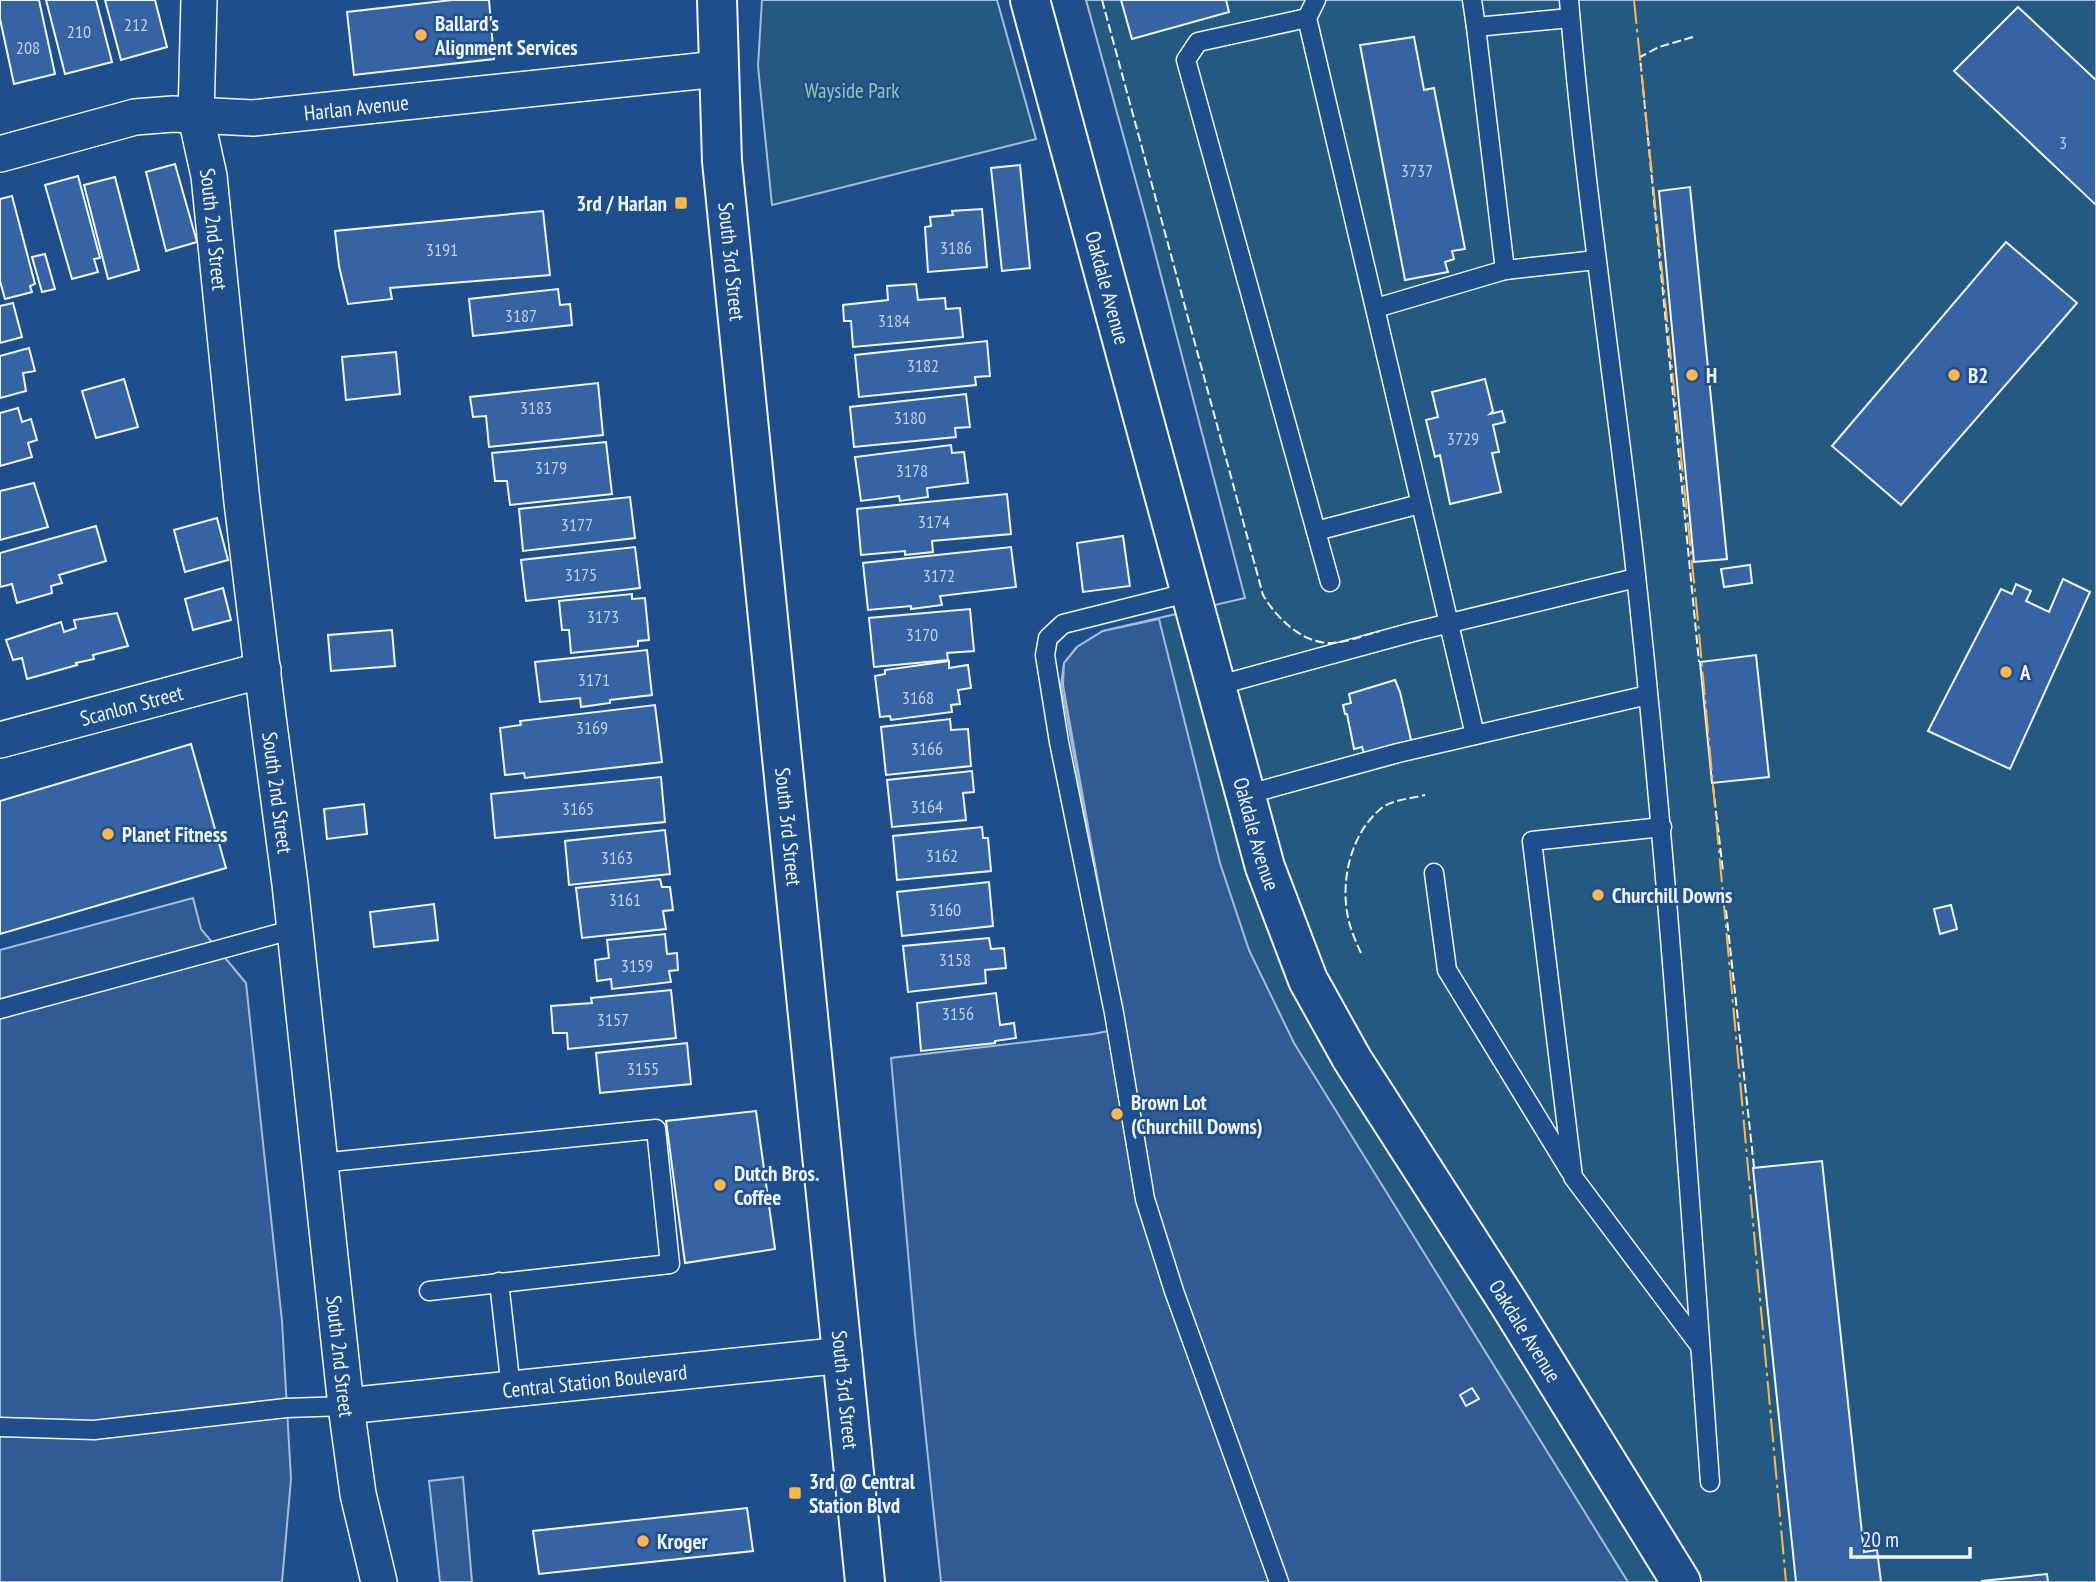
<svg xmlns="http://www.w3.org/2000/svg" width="2096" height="1582" font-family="'PT Sans Narrow',sans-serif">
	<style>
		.green { fill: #245a82; stroke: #a8bbd7; stroke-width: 2 }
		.parking { fill: #305b95; stroke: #a8bbd7; stroke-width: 2 }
		.building { fill: #3563a3; stroke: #f2f6ff; stroke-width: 2 }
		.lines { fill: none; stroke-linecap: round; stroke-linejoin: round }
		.service-casing { stroke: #f2f6ff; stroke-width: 21 }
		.minor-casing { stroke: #f2f6ff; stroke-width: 38 }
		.secondary-casing { stroke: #f2f6ff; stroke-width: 42 }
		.primary-casing { stroke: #f2f6ff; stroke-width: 42 }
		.service { stroke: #1f4e8c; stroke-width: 18 }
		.minor { stroke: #1f4e8c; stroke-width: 35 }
		.secondary { stroke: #1f4e8c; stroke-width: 38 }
		.primary { stroke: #1f4e8c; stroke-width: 38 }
		.fence { stroke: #f2f6ff; stroke-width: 2; stroke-dasharray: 9 3.5; stroke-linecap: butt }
		.power { stroke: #ffb74d; stroke-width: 2; stroke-dasharray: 24 5 3.5 5; stroke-linecap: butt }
		.poi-dot { fill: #ffb74d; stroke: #1f4e8c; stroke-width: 2.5 }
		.labels { text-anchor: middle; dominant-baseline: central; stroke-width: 5; stroke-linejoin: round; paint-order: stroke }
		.number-label { font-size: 18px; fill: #c3d1e8 }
		.poi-label { font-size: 21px; font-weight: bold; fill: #f2f6ff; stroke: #1f4e8c; text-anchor: start }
		.park-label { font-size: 21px; fill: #97c8a6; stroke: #1f4e8c }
		.street-label { font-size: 21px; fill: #f2f6ff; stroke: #1f4e8c }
	</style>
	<rect width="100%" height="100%" fill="#1f4e8c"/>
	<g class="green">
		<polygon points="762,0 997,0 1036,139 772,205 758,66"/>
		<polygon points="1086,0 2096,0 2096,1582 942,1582 1124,1028 1061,685 1064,663 1077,647 1103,631 1245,598 1146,218"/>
	</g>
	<g class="parking">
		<polygon points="1159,619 1220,863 1249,950 1294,1043 1628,1582 941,1582 915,1333 891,1058 1093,1034 1124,1028 1063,685 1064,663 1077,647 1103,631"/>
		<polygon points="193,898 201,929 246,983 282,1321 291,1479 282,1582 0,1582 0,950"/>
		<polygon points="463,1477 472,1582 440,1582 429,1481"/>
	</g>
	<g class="building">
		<polygon points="0,0 39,0 55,74 14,84 0,19"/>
		<polygon points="46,0 96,0 112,62 65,74"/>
		<polygon points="105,0 155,0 167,47 121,60"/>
		<polygon points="452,0 489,0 494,59 354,75 347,12"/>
		<polygon points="1121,0 1226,0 1229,12 1132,39"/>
		<polygon points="2018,7 2096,80 2096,205 1954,71"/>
		<polygon points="1414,37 1424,90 1434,88 1465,249 1452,251 1454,259 1445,262 1448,272 1405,280 1360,45"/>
		<polygon points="175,164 197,242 166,251 146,172"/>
		<polygon points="1020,165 1030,268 1002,271 991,168"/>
		<polygon points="78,176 100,258 94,259 98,272 72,279 45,185"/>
		<polygon points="115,177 139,270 108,279 84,185"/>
		<polygon points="1690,187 1727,559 1694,562 1659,191"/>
		<polygon points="12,196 35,284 30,286 32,292 5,299 0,281 0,199"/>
		<polygon points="982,209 987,267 928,272 925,227 931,226 930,217 953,215 952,211"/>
		<polygon points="543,211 550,275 390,288 392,299 348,304 339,266 335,231"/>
		<polygon points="2006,242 2077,303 1901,505 1832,446"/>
		<polygon points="45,254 55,289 42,292 32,257"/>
		<polygon points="916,284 918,300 945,298 946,309 960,308 963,337 853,347 851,321 844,321 843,305 888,300 887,286"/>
		<polygon points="558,289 560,305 570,304 572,325 473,336 469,299"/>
		<polygon points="13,303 22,337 0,343 0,306"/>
		<polygon points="987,341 990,376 975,377 976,385 859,397 855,355"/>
		<polygon points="29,348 35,371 23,373 26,391 0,398 0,356"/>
		<polygon points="396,352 400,394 346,400 342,357"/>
		<polygon points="124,379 138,427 96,438 82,391"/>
		<polygon points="1485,379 1493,411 1490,414 1502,411 1505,422 1493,425 1499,452 1492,453 1501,492 1450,504 1440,455 1435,457 1426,420 1438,417 1432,392"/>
		<polygon points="598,383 603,435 489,447 486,416 473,417 470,397"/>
		<polygon points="966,394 970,427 955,428 956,437 854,447 850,407"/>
		<polygon points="18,408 22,422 31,419 37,440 28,443 32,457 0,466 0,413"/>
		<polygon points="606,442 612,494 510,505 507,481 495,481 492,453"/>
		<polygon points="951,445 952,453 964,452 968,483 927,488 928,497 900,501 899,496 861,501 855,457"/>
		<polygon points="34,483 48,527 0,540 0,491"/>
		<polygon points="1007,494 1011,534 932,541 933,552 905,555 905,551 861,555 857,509"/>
		<polygon points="630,497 635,538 523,551 519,509"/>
		<polygon points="217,518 228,560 185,572 174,530"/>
		<polygon points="96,526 106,561 59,575 62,583 51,586 52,593 17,603 12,584 0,587 0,553"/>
		<polygon points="1123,536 1130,586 1083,592 1077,543"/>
		<polygon points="635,547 640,588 526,601 521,560"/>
		<polygon points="1011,547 1016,587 940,596 942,605 911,609 911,606 868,610 863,563"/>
		<polygon points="1750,565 1752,583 1724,587 1721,569"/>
		<polygon points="2063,579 2090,592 2010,769 1928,731 2001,589 2012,594 2016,584 2031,591 2026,601 2049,612"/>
		<polygon points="223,588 231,620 193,630 185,599"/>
		<polygon points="632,594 632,599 645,598 649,640 638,641 638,646 571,653 569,630 562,630 559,601"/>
		<polygon points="970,609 974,651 947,653 948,660 874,667 869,618"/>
		<polygon points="117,613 128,646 93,655 94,659 76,663 77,665 27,679 22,658 13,660 6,640 61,622 64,632 76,628 74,620"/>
		<polygon points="392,630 395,666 331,671 328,635"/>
		<polygon points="647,650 652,695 610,700 610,703 581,707 580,698 540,702 535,662"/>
		<polygon points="1756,655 1769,777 1712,783 1700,662"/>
		<polygon points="949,661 949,668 968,665 971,688 958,690 960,704 951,705 952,712 891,720 890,716 880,717 875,676 885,674 885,670"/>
		<polygon points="1395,680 1400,692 1412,744 1365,757 1362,747 1354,749 1347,714 1345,714 1343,705 1351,703 1349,694"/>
		<polygon points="655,705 662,762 525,778 524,773 505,775 500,728 521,725 520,721"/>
		<polygon points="950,719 951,730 968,729 971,766 886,775 881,727"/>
		<polygon points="191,744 226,868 0,934 0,801"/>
		<polygon points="972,771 974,792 963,793 966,820 892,827 887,780"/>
		<polygon points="661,777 665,822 495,838 491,794"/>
		<polygon points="364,804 367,834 327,839 324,809"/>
		<polygon points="982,827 983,838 988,838 991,871 897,880 893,836"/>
		<polygon points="665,830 670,874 569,885 565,841"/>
		<polygon points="660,879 662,887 670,887 673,910 663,911 666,929 582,938 576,888"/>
		<polygon points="989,882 993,926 902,936 897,892"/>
		<polygon points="434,904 438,940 374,947 370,912"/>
		<polygon points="1951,905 1957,929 1940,934 1934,909"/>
		<polygon points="665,934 667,954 677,953 678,970 669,971 671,982 612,989 611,979 597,981 595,960 609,958 607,940"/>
		<polygon points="989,938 991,949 1004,948 1006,968 985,970 986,983 908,992 903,946"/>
		<polygon points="671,990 676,1038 568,1049 567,1033 553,1033 551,1006 592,1003 591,998"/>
		<polygon points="996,993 1000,1025 1014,1023 1016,1038 995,1041 995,1043 921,1051 917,1003"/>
		<polygon points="687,1043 691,1084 600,1093 596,1053"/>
		<polygon points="756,1111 775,1249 685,1263 666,1121"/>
		<polygon points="1822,1161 1864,1552 1877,1550 1881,1582 1796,1582 1753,1168"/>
		<polygon points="1472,1388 1479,1399 1466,1406 1460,1395"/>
		<polygon points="747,1508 753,1551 539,1574 533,1531"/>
		<polygon points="2047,1574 2048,1582 1982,1582 1982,1581"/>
	</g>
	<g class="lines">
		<g class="service-casing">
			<g id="service">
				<polyline points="1316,0 1307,18 1475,735"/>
				<polyline points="1472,0 1476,27 1570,18"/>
				<path d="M1569 0C1584 187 1613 371 1634 557 1668 865 1688 1174 1710 1482"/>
				<polyline points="1307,18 1198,42 1186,60 1330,582"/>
				<polyline points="1476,27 1505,270"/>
				<polyline points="1376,308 1505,270 1596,260"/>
				<polyline points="1316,531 1420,504"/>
				<polyline points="1191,592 1063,624 1048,638 1045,655 1059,742 1114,1013 1145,1199 1174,1291 1279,1582"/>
				<polyline points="1216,686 1413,632 1636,578"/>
				<polyline points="1245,795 1398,753 1648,695"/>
				<polyline points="1662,827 1532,841 1573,1177 1700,1346"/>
				<polyline points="1434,873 1447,970 1570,1171"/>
				<polyline points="0,1009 295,929"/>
				<polyline points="320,1163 656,1129 670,1264 429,1291"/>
				<polyline points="499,1282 511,1389"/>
				<polyline points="0,1427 94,1430 286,1408 346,1406"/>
			</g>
		</g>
		<g class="minor-casing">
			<g id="minor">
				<path id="s1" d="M199 0 196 117 209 176 242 502 268 717 290 884 346 1406 358 1494 379 1582"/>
				<path id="s2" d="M0 154 135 117 173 114 253 118 718 69"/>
				<path id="s3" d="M0 740 263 670"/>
				<path id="s4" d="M346 1406 844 1355"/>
			</g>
		</g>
		<g class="secondary-casing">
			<g id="secondary">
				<path id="s5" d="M1030 0 1265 867 1308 980 1352 1059 1508 1302 1681 1582"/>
			</g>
		</g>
		<g class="primary-casing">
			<g id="primary">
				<path id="s6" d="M717 0 722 161 865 1582"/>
			</g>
		</g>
		<use href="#service" class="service"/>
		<use href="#minor" class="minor"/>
		<use href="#secondary" class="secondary"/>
		<use href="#primary" class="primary"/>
		<g class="fence">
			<path d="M1102 0 1263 595C1277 619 1303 644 1332 643 1348 642 1365 635 1380 631"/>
			<polyline points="1693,37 1659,47 1640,57 1699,662"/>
			<polyline points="1713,786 1723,871"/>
			<polyline points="1726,910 1754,1167"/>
			<path d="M1361 953C1355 940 1349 926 1347 912 1341 875 1353 830 1383 807 1393 800 1413 798 1425 795"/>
		</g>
		<polyline class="power" points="1634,0 1697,611 1786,1582"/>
	</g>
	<g class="poi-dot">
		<circle cx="421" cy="35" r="7"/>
		<rect x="674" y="196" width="14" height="14" rx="3.5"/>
		<circle cx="1692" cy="375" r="7"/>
		<circle cx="1954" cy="375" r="7"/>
		<circle cx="2006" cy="672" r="7"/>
		<circle cx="108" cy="834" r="7"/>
		<circle cx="1598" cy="895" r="7"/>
		<circle cx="1117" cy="1114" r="7"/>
		<circle cx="720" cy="1185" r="7"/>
		<rect x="788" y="1486" width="14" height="14" rx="3.5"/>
		<circle cx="643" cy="1541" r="7"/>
	</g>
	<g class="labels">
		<g class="number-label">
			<text x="136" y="24">212</text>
			<text x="79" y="31">210</text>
			<text x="28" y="47">208</text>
			<text x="2063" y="142">3</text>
			<text x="1417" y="170">3737</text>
			<text x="956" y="247">3186</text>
			<text x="442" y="249">3191</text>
			<text x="521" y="315">3187</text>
			<text x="894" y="320">3184</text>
			<text x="923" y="365">3182</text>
			<text x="536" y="407">3183</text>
			<text x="910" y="417">3180</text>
			<text x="1463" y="438">3729</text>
			<text x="551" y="467">3179</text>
			<text x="912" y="470">3178</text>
			<text x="934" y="521">3174</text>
			<text x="577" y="524">3177</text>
			<text x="581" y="574">3175</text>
			<text x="939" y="575">3172</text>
			<text x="603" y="616">3173</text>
			<text x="922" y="634">3170</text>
			<text x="594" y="679">3171</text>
			<text x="918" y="697">3168</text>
			<text x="592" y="727">3169</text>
			<text x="927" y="748">3166</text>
			<text x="927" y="806">3164</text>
			<text x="578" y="808">3165</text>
			<text x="942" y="855">3162</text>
			<text x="617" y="857">3163</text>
			<text x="625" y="899">3161</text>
			<text x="945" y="909">3160</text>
			<text x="955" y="959">3158</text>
			<text x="637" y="965">3159</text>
			<text x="958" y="1013">3156</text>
			<text x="613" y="1019">3157</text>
			<text x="643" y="1068">3155</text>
		</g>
		<g class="poi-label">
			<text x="435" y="23">Ballard's<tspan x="435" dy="24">Alignment Services</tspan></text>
			<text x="667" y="203" text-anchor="end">3rd / Harlan</text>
			<text x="1706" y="375">H</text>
			<text x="1968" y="375">B2</text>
			<text x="2020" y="672">A</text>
			<text x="122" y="834">Planet Fitness</text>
			<text x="1612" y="895">Churchill Downs</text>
			<text x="1131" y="1102">Brown Lot<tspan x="1131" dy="24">(Churchill Downs)</tspan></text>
			<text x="734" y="1173">Dutch Bros.<tspan x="734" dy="24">Coffee</tspan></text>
			<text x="809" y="1481">3rd @ Central<tspan x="809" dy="24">Station Blvd</tspan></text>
			<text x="657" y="1541">Kroger</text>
		</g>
		<g class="park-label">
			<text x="852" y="90">Wayside Park</text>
		</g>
		<g class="street-label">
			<text stroke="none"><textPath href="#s2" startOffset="362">Harlan Avenue</textPath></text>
			<text stroke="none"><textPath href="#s1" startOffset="231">South 2nd Street</textPath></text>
			<text stroke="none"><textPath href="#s6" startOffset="262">South 3rd Street</textPath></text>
			<text stroke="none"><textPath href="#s5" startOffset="298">Oakdale Avenue</textPath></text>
			<text stroke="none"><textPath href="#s3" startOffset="136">Scanlon Street</textPath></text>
			<text stroke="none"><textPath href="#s1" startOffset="798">South 2nd Street</textPath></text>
			<text stroke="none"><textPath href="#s6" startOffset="830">South 3rd Street</textPath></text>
			<text stroke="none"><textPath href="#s5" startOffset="864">Oakdale Avenue</textPath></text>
			<text stroke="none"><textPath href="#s5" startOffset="1432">Oakdale Avenue</textPath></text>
			<text stroke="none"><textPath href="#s1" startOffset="1365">South 2nd Street</textPath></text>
			<text stroke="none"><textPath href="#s4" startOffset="250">Central Station Boulevard</textPath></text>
			<text stroke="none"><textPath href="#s6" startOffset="1396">South 3rd Street</textPath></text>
		</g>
	</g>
	<path d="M1851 1547v10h119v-10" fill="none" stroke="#f2f6ff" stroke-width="3.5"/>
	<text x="1862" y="1547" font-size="21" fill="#f2f6ff" stroke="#1f4e8c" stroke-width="5" paint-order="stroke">20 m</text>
</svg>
